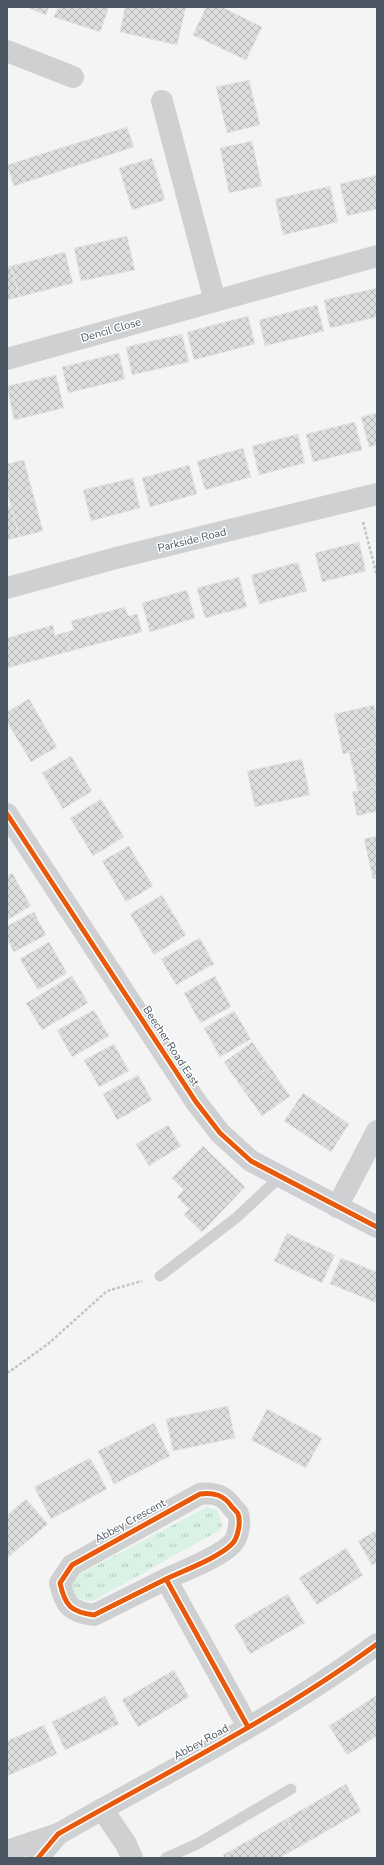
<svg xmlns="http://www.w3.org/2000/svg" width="384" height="1865" font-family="'Nunito Sans',sans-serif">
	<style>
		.grass { fill: url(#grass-tufts) }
		.building { fill: url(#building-cross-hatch); stroke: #e5e6e7 }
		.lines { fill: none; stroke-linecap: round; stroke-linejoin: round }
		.path { stroke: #bcc7c4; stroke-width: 2.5; stroke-dasharray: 3 2; stroke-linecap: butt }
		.lane { stroke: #ced0d2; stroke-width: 11 }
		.street { stroke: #ced0d2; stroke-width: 22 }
		.secondary { stroke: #ced0d4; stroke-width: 22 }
		.cycleway-casing { stroke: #fff; stroke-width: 8 }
		.cycleway { stroke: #e8590c; stroke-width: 5 }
		.labels { text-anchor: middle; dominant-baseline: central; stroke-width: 3; stroke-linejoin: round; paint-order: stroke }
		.street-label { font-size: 11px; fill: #4a5661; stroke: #fff }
	</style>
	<defs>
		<pattern id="grass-tufts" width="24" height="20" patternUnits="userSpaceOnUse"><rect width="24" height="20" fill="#d9f2e3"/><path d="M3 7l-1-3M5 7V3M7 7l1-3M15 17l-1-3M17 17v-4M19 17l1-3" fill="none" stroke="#b2c7bb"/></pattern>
		<pattern id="building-cross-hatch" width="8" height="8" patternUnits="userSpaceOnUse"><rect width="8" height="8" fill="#ddddde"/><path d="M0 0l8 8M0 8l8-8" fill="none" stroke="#b5b6b7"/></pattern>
	</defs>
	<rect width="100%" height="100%" fill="#f4f4f4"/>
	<path class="grass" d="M207 1507 217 1510 222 1524 220 1530 93 1601C81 1601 71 1597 71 1584L80 1574Z"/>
	<g class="building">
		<polygon points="26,7 49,7 46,15"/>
		<polygon points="58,7 109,7 100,32 54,17"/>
		<polygon points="125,7 186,7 177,45 120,32"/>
		<polygon points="206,7 222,7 262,27 246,60 193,35"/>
		<polygon points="249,80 260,125 227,133 216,87"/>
		<polygon points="127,127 134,147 14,186 7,165"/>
		<polygon points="252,141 262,186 229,193 220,148"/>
		<polygon points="152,158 165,200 132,210 119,168"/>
		<polygon points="377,175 377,209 347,216 340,184"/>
		<polygon points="330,186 338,222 283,235 275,199"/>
		<polygon points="127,236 135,270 81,281 74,248"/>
		<polygon points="65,252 73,283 19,297 11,266"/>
		<polygon points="11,266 19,297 7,300 7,267"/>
		<polygon points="377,288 377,317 330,328 324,300"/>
		<polygon points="317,305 324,331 265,346 259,320"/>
		<polygon points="248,316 255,344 194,360 187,332"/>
		<polygon points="182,334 189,362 132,375 126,347"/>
		<polygon points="119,353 125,379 68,393 62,367"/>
		<polygon points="56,375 64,408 14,420 7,386"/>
		<polygon points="377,413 377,445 369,447 361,417"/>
		<polygon points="355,422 362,450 313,462 306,434"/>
		<polygon points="298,434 305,463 259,475 252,446"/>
		<polygon points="243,448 251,477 205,490 197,461"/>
		<polygon points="24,460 43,531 19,537 7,491 7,464"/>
		<polygon points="189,465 197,494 150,507 142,478"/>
		<polygon points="133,478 140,508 91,521 83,490"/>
		<polygon points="11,506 19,537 7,540 7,507"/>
		<polygon points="359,542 366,571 322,582 315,553"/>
		<polygon points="298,562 307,591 259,604 251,575"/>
		<polygon points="239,577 247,607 205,618 197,588"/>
		<polygon points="187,590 195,618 150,632 142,603"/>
		<polygon points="125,607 128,616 137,614 142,632 71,651 66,632 74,630 71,621"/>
		<polygon points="53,625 55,635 66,632 71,651 7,668 7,638"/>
		<polygon points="29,699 57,747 31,762 7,722 7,712"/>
		<polygon points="374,705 377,718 377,746 343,754 334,714"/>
		<polygon points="377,746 377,786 358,791 349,752"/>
		<polygon points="71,756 92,791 63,809 42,773"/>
		<polygon points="302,759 310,795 255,807 247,771"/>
		<polygon points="377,786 377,811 357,816 352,792"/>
		<polygon points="101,799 124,837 93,856 70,818"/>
		<polygon points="377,836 377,878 373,879 364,839"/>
		<polygon points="129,846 153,886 126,902 102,861"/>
		<polygon points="12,873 31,906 7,920 7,876"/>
		<polygon points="162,895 186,935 154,955 130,914"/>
		<polygon points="34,912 46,935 14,952 7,939 7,926"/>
		<polygon points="200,938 214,964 176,985 161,959"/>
		<polygon points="49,942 67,973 38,990 20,959"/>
		<polygon points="72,976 88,1003 42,1030 26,1003"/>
		<polygon points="215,976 231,1007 200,1023 184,993"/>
		<polygon points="94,1010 109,1036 72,1057 57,1030"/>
		<polygon points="234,1011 251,1039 220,1057 204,1028"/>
		<polygon points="252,1042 270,1067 241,1087 224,1062"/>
		<polygon points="114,1044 129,1071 99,1087 84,1060"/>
		<polygon points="270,1067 290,1096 262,1116 241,1087"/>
		<polygon points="138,1075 152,1100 117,1120 103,1094"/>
		<polygon points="303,1093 349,1124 331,1152 284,1121"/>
		<polygon points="168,1125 181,1146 149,1166 136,1144"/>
		<polygon points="203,1146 245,1187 202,1232 184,1215 189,1209 177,1197 184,1190 172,1178"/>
		<polygon points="287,1233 335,1255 322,1283 274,1261"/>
		<polygon points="341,1258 377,1272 377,1303 330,1284"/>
		<polygon points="228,1406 235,1438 173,1451 166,1419"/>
		<polygon points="267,1409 322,1438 306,1468 251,1440"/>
		<polygon points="154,1423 170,1456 114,1484 98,1451"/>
		<polygon points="90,1458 107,1489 51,1519 34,1487"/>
		<polygon points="26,1499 48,1524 7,1558 7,1515"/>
		<polygon points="377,1530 377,1563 372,1565 358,1541"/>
		<polygon points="346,1548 363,1575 317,1605 299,1578"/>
		<polygon points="288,1594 305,1623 250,1654 234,1625"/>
		<polygon points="174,1670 189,1697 138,1727 122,1700"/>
		<polygon points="377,1695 377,1736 347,1755 329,1726"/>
		<polygon points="105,1696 119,1724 65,1750 52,1722"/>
		<polygon points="44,1725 57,1754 7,1776 7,1741"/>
		<polygon points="346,1784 361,1811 301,1846 286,1819"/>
		<polygon points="286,1819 301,1846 279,1858 224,1858 223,1855"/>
	</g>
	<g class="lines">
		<g class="path">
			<polyline points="363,522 377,576"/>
			<polyline points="7,1371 9,1372 48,1344 107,1291 142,1281"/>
		</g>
		<g class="lane">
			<polyline points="160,1276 236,1218 280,1177"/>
			<polyline points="166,1858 197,1844 291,1789"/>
		</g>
		<g class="street">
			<polyline points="7,51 73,77"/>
			<polyline points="162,101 215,301"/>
			<polyline points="7,359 377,256"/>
			<polyline points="7,588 116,558 377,494"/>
			<polyline points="337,1207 377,1131"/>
			<path d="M166 1579C185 1570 218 1558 232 1544 238 1538 241 1522 238 1514 237 1512 234 1509 232 1507 224 1495 214 1492 200 1494L72 1565 60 1583C65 1606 71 1612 94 1615L166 1579 248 1727"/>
			<polyline points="102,1809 126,1844 132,1858"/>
			<polyline points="7,1851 58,1834"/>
			<path d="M38 1858 58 1834C165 1773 278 1717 377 1644"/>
		</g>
		<polyline class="secondary" points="7,814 196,1102 220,1133 251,1161 377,1227"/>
		<g class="cycleway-casing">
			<g id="cycleway">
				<polyline points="7,814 196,1102 220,1133 251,1161 377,1227"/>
				<path d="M166 1579C185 1570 218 1558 232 1544 238 1538 241 1522 238 1514 237 1512 234 1509 232 1507 224 1495 214 1492 200 1494L72 1565 60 1583C65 1606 71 1612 94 1615L166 1579 248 1727"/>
				<path d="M38 1858 58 1834C165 1773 278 1717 377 1644"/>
			</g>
		</g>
		<use href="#cycleway" class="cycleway"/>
	</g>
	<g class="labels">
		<g class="street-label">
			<text transform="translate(111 330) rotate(-16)">Dencil Close</text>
			<text transform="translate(192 540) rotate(-14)">Parkside Road</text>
			<text transform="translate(171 1046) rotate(57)">Beecher Road East</text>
			<text transform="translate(130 1521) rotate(-29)">Abbey Crescent</text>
			<text transform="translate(201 1742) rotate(-29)">Abbey Road</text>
		</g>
	</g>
	<rect width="384" height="1865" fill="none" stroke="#4a5661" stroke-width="16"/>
</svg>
